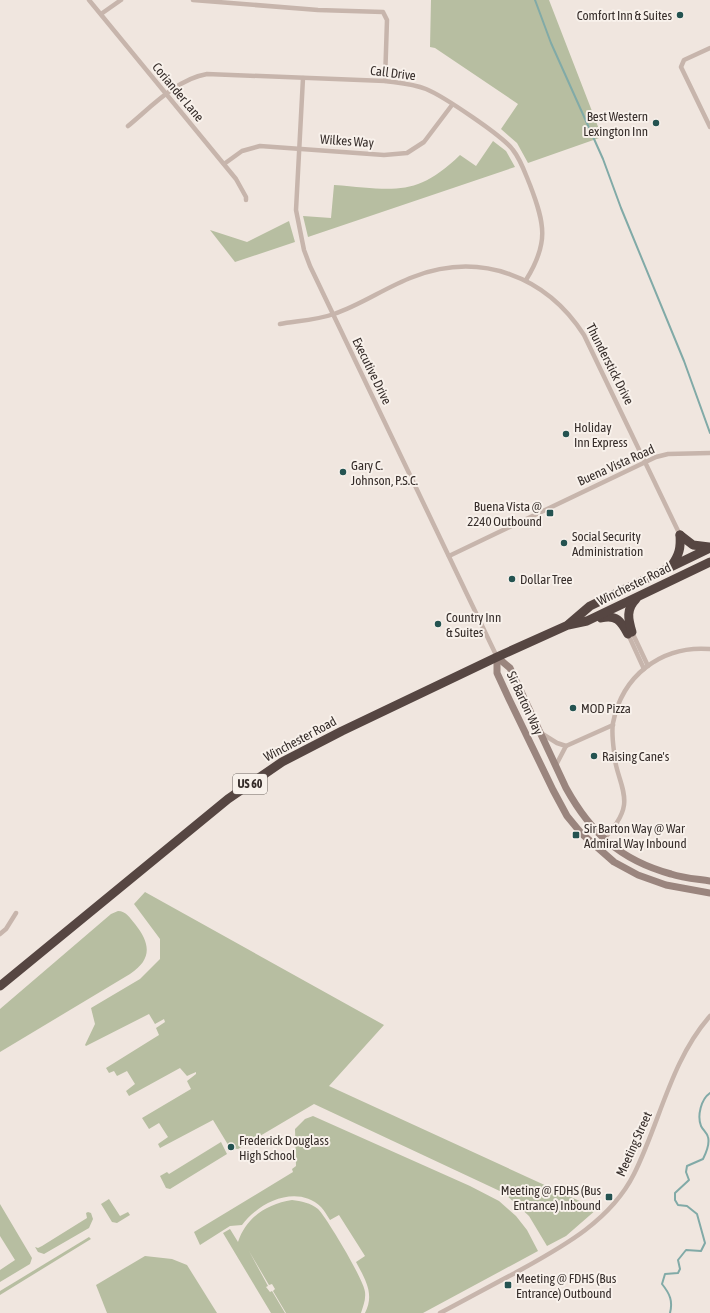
<svg xmlns="http://www.w3.org/2000/svg" width="710" height="1313" font-family="'Asap Condensed',sans-serif">
	<style>
		.green { fill: #b7bea1 }
		.lines { fill: none; stroke-linecap: round; stroke-linejoin: round }
		.stream { stroke: #81aaa7; stroke-width: 2 }
		.street { stroke: #c7b5ac; stroke-width: 4.5 }
		.secondary { stroke: #9a857e; stroke-width: 7 }
		.highway { stroke: #564642; stroke-width: 9 }
		.poi-dot { fill: #245351; stroke: #f8f1eb; stroke-width: 1.5 }
		.labels { text-anchor: middle; dominant-baseline: central; stroke-width: 4; stroke-linejoin: round; paint-order: stroke }
		.shield { fill: #f8f1eb; stroke: #706864; stroke-width: 1 }
		.shield-label { font-size: 12px; font-weight: bold; fill: #362d2a }
		.poi-label { font-size: 13px; fill: #362d2a; stroke: #f8f1eb; text-anchor: start }
		.street-label { font-size: 13px; fill: #362d2a; stroke: #f8f1eb }
	</style>
	<rect width="100%" height="100%" fill="#f0e6df"/>
	<g class="green">
		<polygon points="431,0 549,0 602,137 528,163 517,143 501,129 518,104 435,48 430,47"/>
		<path d="M493 141 506 151 515 167 308 237 303 216 331 218 334 185C391 189 415 199 460 155L476 166Z"/>
		<polygon points="289,221 295,242 235,262 210,230 247,242"/>
		<polygon points="145,892 384,1025 329,1086 597,1209 566,1236 547,1246 529,1216 504,1193 314,1104 238,1149 230,1148 213,1120 160,1148 158,1144 168,1137 159,1123 149,1129 142,1118 191,1089 187,1081 196,1074 196,1072 187,1076 180,1068 129,1096 126,1091 135,1084 127,1071 117,1076 114,1071 109,1073 106,1068 159,1035 156,1028 165,1022 164,1019 155,1024 149,1014 86,1046 85,1045 95,1024 91,1008 140,979 160,959 160,939 134,904"/>
		<path d="M118 911C126 911 130 918 135 924 150 943 153 959 130 974L0 1052V1009L111 914Z"/>
		<path d="M313 1116 470 1186 499 1201 516 1216 527 1230 538 1251 423 1313H365C375 1294 365 1279 356 1262L365 1256 339 1215 330 1220C327 1216 325 1211 321 1207 297 1184 259 1202 242 1225L230 1226 200 1245 194 1232 293 1172 292 1169 296 1166 295 1129 305 1119Z"/>
		<polygon points="221,1142 227,1154 170,1189 166,1188 160,1176 167,1172 169,1174"/>
		<polygon points="109,1199 120,1216 128,1212 130,1215 117,1223 112,1222 101,1204"/>
		<path d="M292 1200C301 1201 311 1203 318 1209 327 1218 364 1280 365 1292 366 1300 363 1306 361 1313H286L273 1291 275 1289 272 1284 269 1285 249 1251 268 1286 266 1287 270 1292 272 1291 285 1313H271L223 1233 230 1229 238 1242C246 1217 267 1204 292 1200Z"/>
		<polygon points="0,1204 32,1258 30,1264 0,1282 0,1270 15,1260 0,1236"/>
		<polygon points="88,1212 91,1213 93,1219 89,1228 44,1254 38,1252 35,1247 38,1248 42,1246 87,1218 86,1213"/>
		<polygon points="89,1237 91,1239 0,1295 0,1291"/>
		<polygon points="145,1256 172,1259 187,1265 217,1313 107,1313 96,1285"/>
	</g>
	<g class="lines">
		<g class="stream">
			<polyline points="535,0 551,43 603,159 621,208 684,361 710,433"/>
			<path d="M670 1313C673 1301 670 1294 662 1284L665 1274 678 1273 680 1269 678 1260 686 1250 701 1251 705 1243 697 1214 687 1206 678 1205 675 1200V1193L689 1180 686 1172 687 1166 703 1159C706 1153 710 1144 708 1137 707 1133 703 1130 701 1126 697 1116 701 1099 710 1093"/>
		</g>
		<g class="street">
			<polyline points="89,0 236,179 246,197 246,200"/>
			<polyline points="193,0 318,10 383,12 387,20 385,81"/>
			<polyline points="101,14 121,0"/>
			<polyline points="710,48 684,60 681,67 710,127"/>
			<polyline points="303,78 296,210 304,250 310,266 497,657"/>
			<path d="M128 126C151 107 177 79 207 74L385 81C399 83 413 84 426 89 443 96 503 136 513 150 521 160 525 173 530 185 545 224 549 243 526 280"/>
			<polyline points="224,164 242,151 260,146 384,155 407,153 424,142 452,105"/>
			<path d="M280 324C297 321 317 320 334 314 361 305 386 287 413 277 480 251 546 276 584 335L680 535"/>
			<polyline points="449,556 656,457 668,454 710,453"/>
			<polyline points="632,632 648,666"/>
			<polyline points="628,634 644,669"/>
			<polyline points="541,733 557,743 566,746"/>
			<polyline points="556,765 566,746 613,725"/>
			<path d="M597 848C606 836 622 821 624 805 626 790 617 775 615 760 614 749 611 735 613 723 622 676 661 645 710 649"/>
			<polyline points="0,934 6,929 16,913"/>
			<path d="M440 1313C465 1300 490 1286 515 1273 560 1248 610 1222 634 1174 660 1122 671 1060 710 1016"/>
		</g>
		<g class="secondary">
			<polyline points="497,657 497,673 509,699 553,790 567,816 581,833 614,862 638,875 666,885 710,893"/>
			<path d="M497 657 510 668 566 788C591 833 620 860 671 874 683 878 697 879 710 881"/>
		</g>
		<g class="highway">
			<polyline points="680,535 693,545 709,547"/>
			<path d="M672 565C679 555 681 548 680 535"/>
			<path d="M601 618C616 614 621 621 628 634"/>
			<polyline points="569,624 590,606 710,548"/>
			<path d="M632 632C628 619 626 609 636 599"/>
			<polyline points="0,986 228,799 282,762 342,731 497,657 568,625 587,621 710,562"/>
		</g>
	</g>
	<g class="poi-dot">
		<circle cx="680" cy="15" r="4"/>
		<circle cx="656" cy="123" r="4"/>
		<circle cx="566" cy="434" r="4"/>
		<circle cx="343" cy="472" r="4"/>
		<rect x="546" y="509" width="8" height="8" rx="2"/>
		<circle cx="564" cy="543" r="4"/>
		<circle cx="512" cy="579" r="4"/>
		<circle cx="438" cy="624" r="4"/>
		<circle cx="573" cy="708" r="4"/>
		<circle cx="594" cy="756" r="4"/>
		<rect x="572" y="831" width="8" height="8" rx="2"/>
		<circle cx="231" cy="1147" r="4"/>
		<rect x="605" y="1193" width="8" height="8" rx="2"/>
		<rect x="504" y="1281" width="8" height="8" rx="2"/>
	</g>
	<g class="labels">
		<rect class="shield" x="233" y="774" width="34" height="20" rx="3"/>
		<g class="shield-label">
			<text x="250" y="784">US 60</text>
		</g>
		<g class="poi-label">
			<text x="672" y="15" text-anchor="end">Comfort Inn &amp; Suites</text>
			<text x="648" y="116" text-anchor="end">Best Western<tspan x="648" dy="15">Lexington Inn</tspan></text>
			<text x="574" y="427">Holiday<tspan x="574" dy="15">Inn Express</tspan></text>
			<text x="351" y="465">Gary C.<tspan x="351" dy="15">Johnson, P.S.C.</tspan></text>
			<text x="542" y="506" text-anchor="end">Buena Vista @<tspan x="542" dy="15">2240 Outbound</tspan></text>
			<text x="572" y="536">Social Security<tspan x="572" dy="15">Administration</tspan></text>
			<text x="520" y="579">Dollar Tree</text>
			<text x="446" y="617">Country Inn<tspan x="446" dy="15">&amp; Suites</tspan></text>
			<text x="581" y="708">MOD Pizza</text>
			<text x="602" y="756">Raising Cane's</text>
			<text x="584" y="828">Sir Barton Way @ War<tspan x="584" dy="15">Admiral Way Inbound</tspan></text>
			<text x="239" y="1140">Frederick Douglass<tspan x="239" dy="15">High School</tspan></text>
			<text x="601" y="1190" text-anchor="end">Meeting @ FDHS (Bus<tspan x="601" dy="15">Entrance) Inbound</tspan></text>
			<text x="516" y="1278">Meeting @ FDHS (Bus<tspan x="516" dy="15">Entrance) Outbound</tspan></text>
		</g>
		<g class="street-label">
			<text transform="translate(393 73) rotate(7)">Call Drive</text>
			<text transform="translate(178 92) rotate(50)">Coriander Lane</text>
			<text transform="translate(347 141) rotate(4)">Wilkes Way</text>
			<text transform="translate(610 364) rotate(63)">Thunderstick Drive</text>
			<text transform="translate(372 371) rotate(64)">Executive Drive</text>
			<text transform="translate(616 465) rotate(-24)">Buena Vista Road</text>
			<text transform="translate(634 584) rotate(-26)">Winchester Road</text>
			<text transform="translate(525 703) rotate(65)">Sir Barton Way</text>
			<text transform="translate(300 739) rotate(-28)">Winchester Road</text>
			<text transform="translate(634 1144) rotate(-66)">Meeting Street</text>
		</g>
	</g>
</svg>
